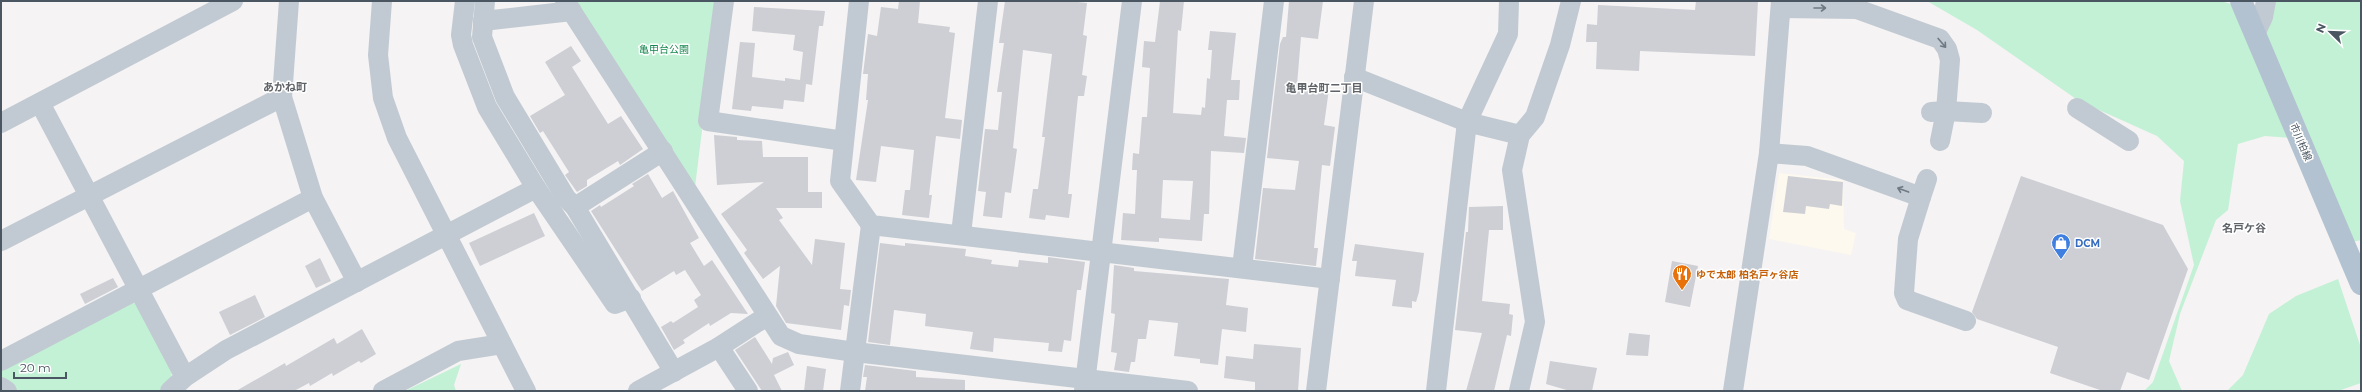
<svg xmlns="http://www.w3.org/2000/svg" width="2362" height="392" font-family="Montserrat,'Noto Sans JP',sans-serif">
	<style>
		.commercial { fill: #fdf9ef }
		.green { fill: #c3f1d5 }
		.building { fill: #cdcfd5; fill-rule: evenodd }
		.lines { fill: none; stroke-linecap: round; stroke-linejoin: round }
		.minor { stroke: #c1cad2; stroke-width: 20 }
		.major { stroke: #b3c2d1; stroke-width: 22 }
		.oneway { stroke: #6e7983 }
		.labels { text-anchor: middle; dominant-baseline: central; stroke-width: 3; stroke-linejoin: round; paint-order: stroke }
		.park-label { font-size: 10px; fill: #17864f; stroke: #fff }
		.street-label { font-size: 10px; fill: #4a5661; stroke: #fff }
		.shop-label { font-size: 10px; font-weight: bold; fill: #366cbe; stroke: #fff; text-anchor: start }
		.food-label { font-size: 10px; font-weight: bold; fill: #c56008; stroke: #fff; text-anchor: start }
		.neighbourhood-label { font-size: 11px; font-weight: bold; fill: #5f6368; stroke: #fff }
	</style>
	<rect width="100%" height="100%" fill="#f5f3f3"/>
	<polygon class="commercial" points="1779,173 1843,180 1844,229 1856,233 1851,255 1769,239"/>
	<g class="green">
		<polygon points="576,1 718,1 695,187"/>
		<polygon points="1927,1 2221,1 2261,13 2270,1 2361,1 2361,240 2344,244 2305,139 2265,136 2238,144 2228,210 2216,220 2180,314 2169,361 2182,391 2144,391 2153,382 2194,265 2180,201 2184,161 2157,136 2079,101 1977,30"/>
		<polygon points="2338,279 2361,348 2361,383 2338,391 2227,391 2243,375 2269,314 2296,296"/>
		<polygon points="130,302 137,304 172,373 170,380 160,391 19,391 1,378 1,369"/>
		<polygon points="461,364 454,385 456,391 405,391"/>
	</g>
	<g class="building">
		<polygon points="899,1 920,1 918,23 950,27 949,32 955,33 945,118 962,120 960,139 936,136 929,195 932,195 929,218 902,215 905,190 910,190 914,150 881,146 876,182 856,180 868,100 866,100 868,74 863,74 868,34 877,36 881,7 898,9"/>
		<polygon points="1005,1 1068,1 1087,3 1083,35 1087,36 1082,75 1087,76 1084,96 1078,96 1068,194 1072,194 1069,218 1046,215 1045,220 1029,218 1033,189 1038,189 1045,137 1042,137 1052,54 1023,50 1013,148 1017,149 1011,193 1005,192 1002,218 983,216 986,192 978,191 985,129 998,130 1002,92 997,92 1004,43 999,43"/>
		<path d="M1160 1H1184L1181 31 1178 30 1173 113 1201 115 1202 107 1205 108 1207 78 1210 79 1212 50H1208L1210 31 1236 33 1231 80H1240L1239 100H1227L1224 136 1246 138 1244 153 1211 151 1209 214H1204L1202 241 1159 238V242L1121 240 1123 213 1135 214 1137 170H1132L1133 153 1139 154 1142 117H1147L1150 68 1142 67 1144 41 1155 42ZM1163 180 1193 181 1190 220 1161 218Z"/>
		<polygon points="1289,1 1323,1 1318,39 1301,37 1297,85 1329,89 1324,125 1335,127 1330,166 1322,165 1314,248 1318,248 1316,266 1255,259 1263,188 1295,190 1299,161 1267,158 1280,44 1283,37 1286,37"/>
		<polygon points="1696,1 1758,1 1755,56 1640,51 1639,71 1596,69 1597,42 1586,42 1587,24 1597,25 1598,5 1695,10"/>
		<polygon points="754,7 825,11 823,26 819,26 812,85 806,84 804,102 784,100 783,109 752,106 751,111 732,109 740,42 755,43 752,77 785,81 785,78 800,80 803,52 793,50 795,35 752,31"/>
		<polygon points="571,46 581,61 572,67 608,124 621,116 643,149 620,165 618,161 587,180 587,186 577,192 565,175 569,172 543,131 540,133 530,116 565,95 545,62"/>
		<polygon points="714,135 737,137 737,140 762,141 763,157 808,157 808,192 822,192 822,208 776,208 783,218 779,220 812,265 815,239 845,243 840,289 851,290 849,306 844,305 841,330 786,323 776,306 780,266 763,279 744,253 747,250 721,214 764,182 717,185"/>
		<polygon points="648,174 662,198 673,191 699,238 690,243 704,266 712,260 748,314 731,313 710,326 709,323 683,340 685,343 674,350 661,327 671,321 673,323 698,307 694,300 701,295 685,270 676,275 674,271 642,291 591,211 600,205 601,207 634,186 632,184"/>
		<polygon points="1788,176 1843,182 1842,206 1830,204 1829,209 1806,206 1805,214 1783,212"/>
		<polygon points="2021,176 2163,225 2188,269 2149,380 2127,372 2120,391 2103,391 2050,373 2058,347 1977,319 1972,312"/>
		<polygon points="1503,206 1503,230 1489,230 1482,301 1510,304 1509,314 1513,315 1511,336 1507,335 1494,391 1466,391 1482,333 1455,330 1466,232 1468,232 1469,207"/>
		<polygon points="534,213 545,236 480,266 469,243"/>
		<polygon points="880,243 905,246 905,243 966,249 965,256 992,260 991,264 1018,267 1019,260 1048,263 1048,257 1085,262 1081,290 1077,290 1071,341 1064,340 1062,352 1048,351 1049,343 994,338 993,352 970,349 973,332 925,326 926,314 894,310 890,345 868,342"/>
		<polygon points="1355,244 1424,253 1419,292 1416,302 1412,301 1412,308 1392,306 1396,280 1355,276 1357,261 1352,261"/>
		<polygon points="320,258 331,281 316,288 305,266"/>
		<polygon points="1672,261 1698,266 1690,307 1665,302"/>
		<polygon points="1114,265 1134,268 1134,271 1229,279 1226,305 1248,308 1246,332 1222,329 1218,365 1200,363 1200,359 1174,356 1178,323 1149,320 1146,339 1138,339 1135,362 1131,362 1129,372 1114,370 1117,353 1111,352 1115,314 1111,313"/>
		<polygon points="113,278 118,287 85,304 80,294"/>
		<polygon points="255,295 265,317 230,335 219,312"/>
		<polygon points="362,329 376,354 361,363 359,361 333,376 332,373 310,386 309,383 294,391 236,391 285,363 286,366 334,338 337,344"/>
		<polygon points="1629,333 1650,335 1648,356 1626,355"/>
		<polygon points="755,337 772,364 773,358 788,352 794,365 774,375 782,391 762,391 735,350"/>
		<polygon points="1254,344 1301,348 1298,391 1255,390 1255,382 1224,378 1226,356 1253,359"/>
		<polygon points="1550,361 1597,368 1592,391 1570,391 1546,384"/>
		<polygon points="865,365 916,371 916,377 965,380 965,391 865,391 867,377 863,377"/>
		<polygon points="807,366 826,369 823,391 804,391"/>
	</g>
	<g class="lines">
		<g class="minor">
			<polyline points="289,1 282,97 313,198 357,282"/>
			<polyline points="382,1 378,55 383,98 397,138 526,391"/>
			<polyline points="465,1 461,35 463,45 487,107 536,188 615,304 631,298"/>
			<polyline points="485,1 482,37 505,97 566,198 575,207 674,372"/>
			<polyline points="565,1 781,336 799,344 855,352 1188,391"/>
			<polyline points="724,1 708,121 844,141"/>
			<polyline points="859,1 840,181 871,225 1330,279"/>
			<polyline points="1781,8 1857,9 1940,39 1947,49 1950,60 1946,111 1940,141"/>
			<polyline points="483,21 572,11"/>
			<polyline points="2255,34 2263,17 2266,1"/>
			<polyline points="1354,77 1467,122 1520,135"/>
			<polyline points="40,103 185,377"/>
			<polyline points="2077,108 2129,141"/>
			<polyline points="1931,112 1946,111 1982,113"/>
			<polyline points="1,123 233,1"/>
			<polyline points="1769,153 1807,156 1921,197 1927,179"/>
			<polyline points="1921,197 1908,239 1904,293 1907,300 1966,321"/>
			<polyline points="575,207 663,151"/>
			<polyline points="961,234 988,1"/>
			<polyline points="1,241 282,97"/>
			<polyline points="1242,268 1274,1"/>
			<polyline points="719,347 748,391"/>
			<polyline points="1,361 313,198"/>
			<polyline points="1,387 7,391"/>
			<polyline points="170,391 185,377 226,350 536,188"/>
			<polyline points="383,391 458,351 502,344"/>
			<polyline points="638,391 719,347 767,316"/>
			<polyline points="850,391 871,225"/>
			<polyline points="1084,391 1132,1"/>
			<polyline points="1316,391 1364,1"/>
			<polyline points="1436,391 1467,122 1508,34 1509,1"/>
			<polyline points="1519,391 1535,322 1512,170 1520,135 1535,117 1560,45 1571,1"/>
			<polyline points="1733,391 1769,153 1781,1"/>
		</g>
		<polyline class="major" points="2241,1 2361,284"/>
	</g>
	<defs><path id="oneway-shaft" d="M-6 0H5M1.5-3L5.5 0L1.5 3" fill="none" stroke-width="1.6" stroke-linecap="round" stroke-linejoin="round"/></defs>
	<g class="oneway">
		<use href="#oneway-shaft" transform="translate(1820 8)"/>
		<use href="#oneway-shaft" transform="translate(1942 43) rotate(50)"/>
		<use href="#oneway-shaft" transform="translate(1903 190) rotate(-160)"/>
	</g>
	<defs>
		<g id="shop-pin" transform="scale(1)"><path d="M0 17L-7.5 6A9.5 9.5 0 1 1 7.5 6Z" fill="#3f7fe0" stroke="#fff"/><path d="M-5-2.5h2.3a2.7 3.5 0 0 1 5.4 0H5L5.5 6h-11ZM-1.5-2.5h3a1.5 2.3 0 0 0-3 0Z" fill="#fff"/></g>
		<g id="restaurant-pin" transform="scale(1)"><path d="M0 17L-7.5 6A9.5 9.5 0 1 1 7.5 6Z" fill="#e8710a" stroke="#fff"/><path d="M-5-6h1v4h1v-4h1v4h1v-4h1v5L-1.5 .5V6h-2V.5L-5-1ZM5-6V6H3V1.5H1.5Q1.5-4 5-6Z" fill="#fff"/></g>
	</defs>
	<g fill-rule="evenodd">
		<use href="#shop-pin" x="2061" y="243"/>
		<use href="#restaurant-pin" x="1682" y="274"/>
	</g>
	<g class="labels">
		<g class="park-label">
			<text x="664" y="49">亀甲台公園</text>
		</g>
		<g class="street-label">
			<text transform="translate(2301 142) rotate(67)">市川柏線</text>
		</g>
		<g class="shop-label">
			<text x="2075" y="243">DCM</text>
		</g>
		<g class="food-label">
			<text x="1696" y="274">ゆで太郎 柏名戸ヶ谷店</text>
		</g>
		<g class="neighbourhood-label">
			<text x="285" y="87">あかね町</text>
			<text x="1324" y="88">亀甲台町二丁目</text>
			<text x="2244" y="228">名戸ケ谷</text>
		</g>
	</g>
	<rect width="2362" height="392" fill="none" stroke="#4a5661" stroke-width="4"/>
	<g transform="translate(2330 32) rotate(293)" stroke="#ffffff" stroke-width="3" paint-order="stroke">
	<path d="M0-3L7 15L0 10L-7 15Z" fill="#4a5661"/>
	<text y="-6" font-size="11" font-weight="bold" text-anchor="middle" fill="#4a5661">N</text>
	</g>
	<path d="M14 372v6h52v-6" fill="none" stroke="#4a5661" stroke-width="2"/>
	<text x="20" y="372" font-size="12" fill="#4a5661" stroke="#ffffff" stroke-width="3" paint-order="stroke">20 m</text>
</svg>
